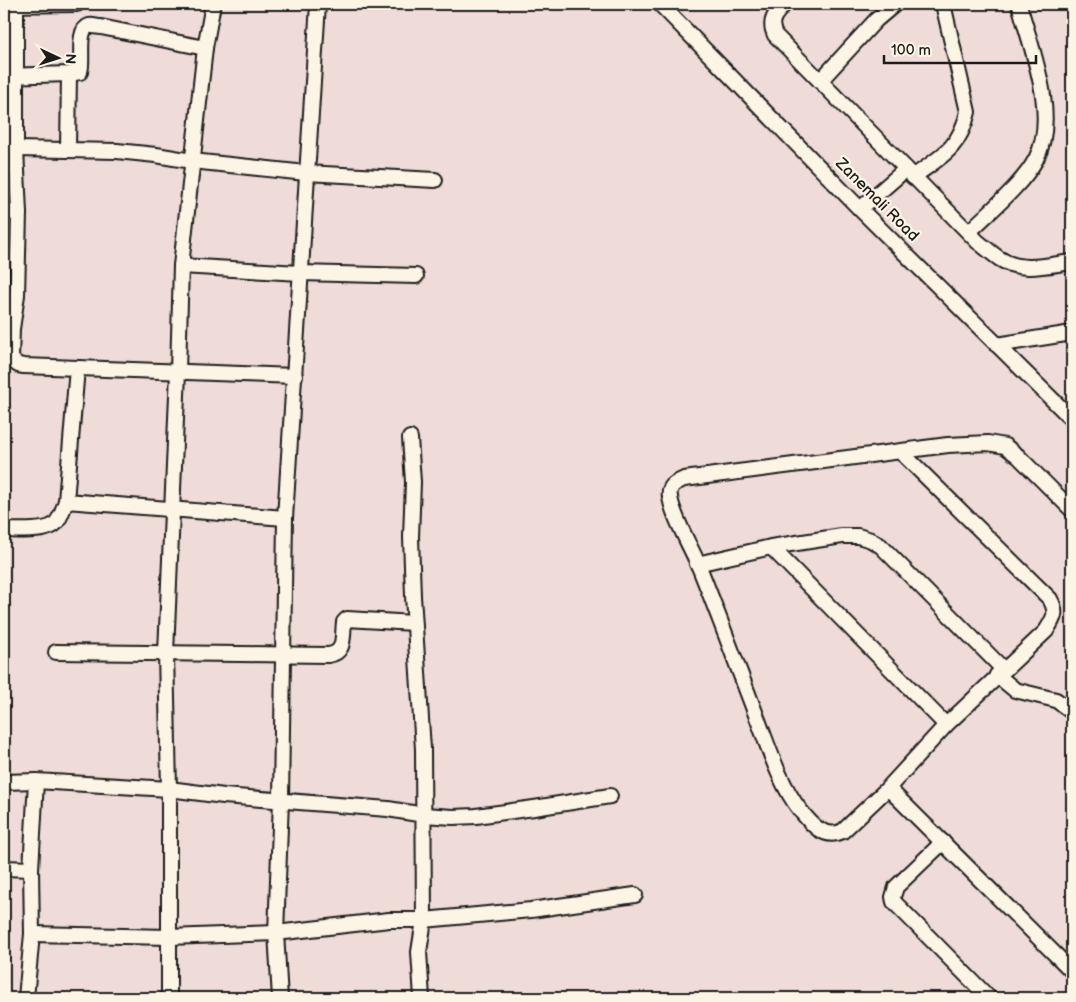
<svg xmlns="http://www.w3.org/2000/svg" width="1076" height="1002" font-family="'Balsamiq Sans',sans-serif">
	<style>
		.lines { fill: none; stroke-linecap: round; stroke-linejoin: round }
		.minor-casing { stroke: #1c1c1c; stroke-width: 18 }
		.minor { stroke: #fcf5e5; stroke-width: 14 }
		.labels { text-anchor: middle; dominant-baseline: central; stroke-width: 4.5; stroke-linejoin: round; paint-order: stroke }
		.street-label { font-size: 16px; fill: #1c1c1c; stroke: #fcf5e5 }
	</style>
	<rect width="100%" height="100%" fill="#efdcd9"/>
	<filter id="ink" filterUnits="userSpaceOnUse"><feTurbulence type="fractalNoise" baseFrequency=".02" numOctaves="2"/><feDisplacementMap in="SourceGraphic" scale="10" xChannelSelector="R" yChannelSelector="G"/><feConvolveMatrix kernelMatrix="1 2 1 2 8 2 1 2 1" color-interpolation-filters="sRGB"/></filter>
	<g filter="url(#ink)">
		<g class="lines">
			<g class="minor-casing">
				<g id="minor">
					<polyline points="16,4 16,149 19,213 17,295 12,329 11,359 18,365 24,366 295,376"/>
					<polyline points="660,4 860,209 1072,419"/>
					<path d="M785 4C775 14 768 21 775 35L978 242C985 247 992 254 1000 259 1022 273 1048 265 1072 262"/>
					<polyline points="4,5 77,4"/>
					<path d="M4 76 69 74 80 72C84 61 76 30 89 26 92 25 97 27 101 27L205 48"/>
					<polyline points="820,81 876,20 895,4"/>
					<polyline points="16,149 117,151 156,155 192,161 306,173 435,180"/>
					<polyline points="68,150 69,74"/>
					<path d="M913 177C942 156 959 149 968 112L943 4"/>
					<polyline points="860,209 906,169"/>
					<polyline points="4,212 19,213"/>
					<path d="M969 232C989 212 1023 184 1036 159 1059 116 1031 48 1019 4"/>
					<polyline points="181,266 300,273 416,276"/>
					<polyline points="997,345 1072,333"/>
					<polyline points="410,438 413,482 411,537 413,596 423,749 424,920 419,952 422,998"/>
					<path d="M900 451 1050 599C1058 613 1054 618 1046 631L946 725 888 788 843 831C824 840 811 824 800 810 781 786 769 749 758 720 738 668 719 616 698 564 690 545 673 517 670 497 668 486 675 483 684 479L948 445 988 443 1005 446 1018 456 1072 510"/>
					<polyline points="66,501 285,518"/>
					<path d="M4 530C17 530 47 533 56 523 61 517 63 509 66 501L77 368"/>
					<polyline points="771,547 946,725"/>
					<polyline points="697,564 771,547 842,536 858,536 871,540 881,546 1003,669"/>
					<path d="M56 652 328 655C346 653 342 637 344 622L347 619 414 623"/>
					<polyline points="997,675 1015,690 1056,700 1072,712"/>
					<polyline points="4,782 36,781 169,789 224,796 388,809 424,815 453,817 476,816 534,808 610,796"/>
					<polyline points="888,788 1072,971"/>
					<polyline points="943,842 896,887 893,897 894,902 989,998"/>
					<polyline points="4,868 31,869"/>
					<polyline points="32,934 169,937 276,933 389,920 424,920 531,910 635,895"/>
					<polyline points="26,998 32,934 31,869 36,781"/>
					<polyline points="169,998 169,789 166,653 178,372 181,266 205,48 213,4"/>
					<polyline points="280,998 276,933 281,800 285,518 318,4"/>
				</g>
			</g>
			<use href="#minor" class="minor"/>
		</g>
	</g>
	<g class="labels">
		<g class="street-label">
			<text transform="translate(877 200) rotate(45)">Zanemali Road</text>
		</g>
	</g>
	<rect width="1076" height="1002" fill="none" stroke="#fcf5e5" stroke-width="20"/>
	<rect x="10" y="10" width="1056" height="982" fill="none" stroke="#1c1c1c" stroke-width="2" filter="url(#ink)"/>
	<g transform="translate(58 58) rotate(94)" stroke="#fcf5e5" stroke-width="4" paint-order="stroke">
	<path d="M0-4L9 19L0 12L-9 19Z" fill="#1c1c1c"/>
	<text y="-8" font-size="14" font-weight="bold" text-anchor="middle" fill="#1c1c1c">N</text>
	</g>
	<path d="M884 55v8h152v-8" fill="none" stroke="#1c1c1c" stroke-width="2.5"/>
	<text x="891" y="55" font-size="15" fill="#1c1c1c" stroke="#fcf5e5" stroke-width="4" paint-order="stroke">100 m</text>
</svg>
